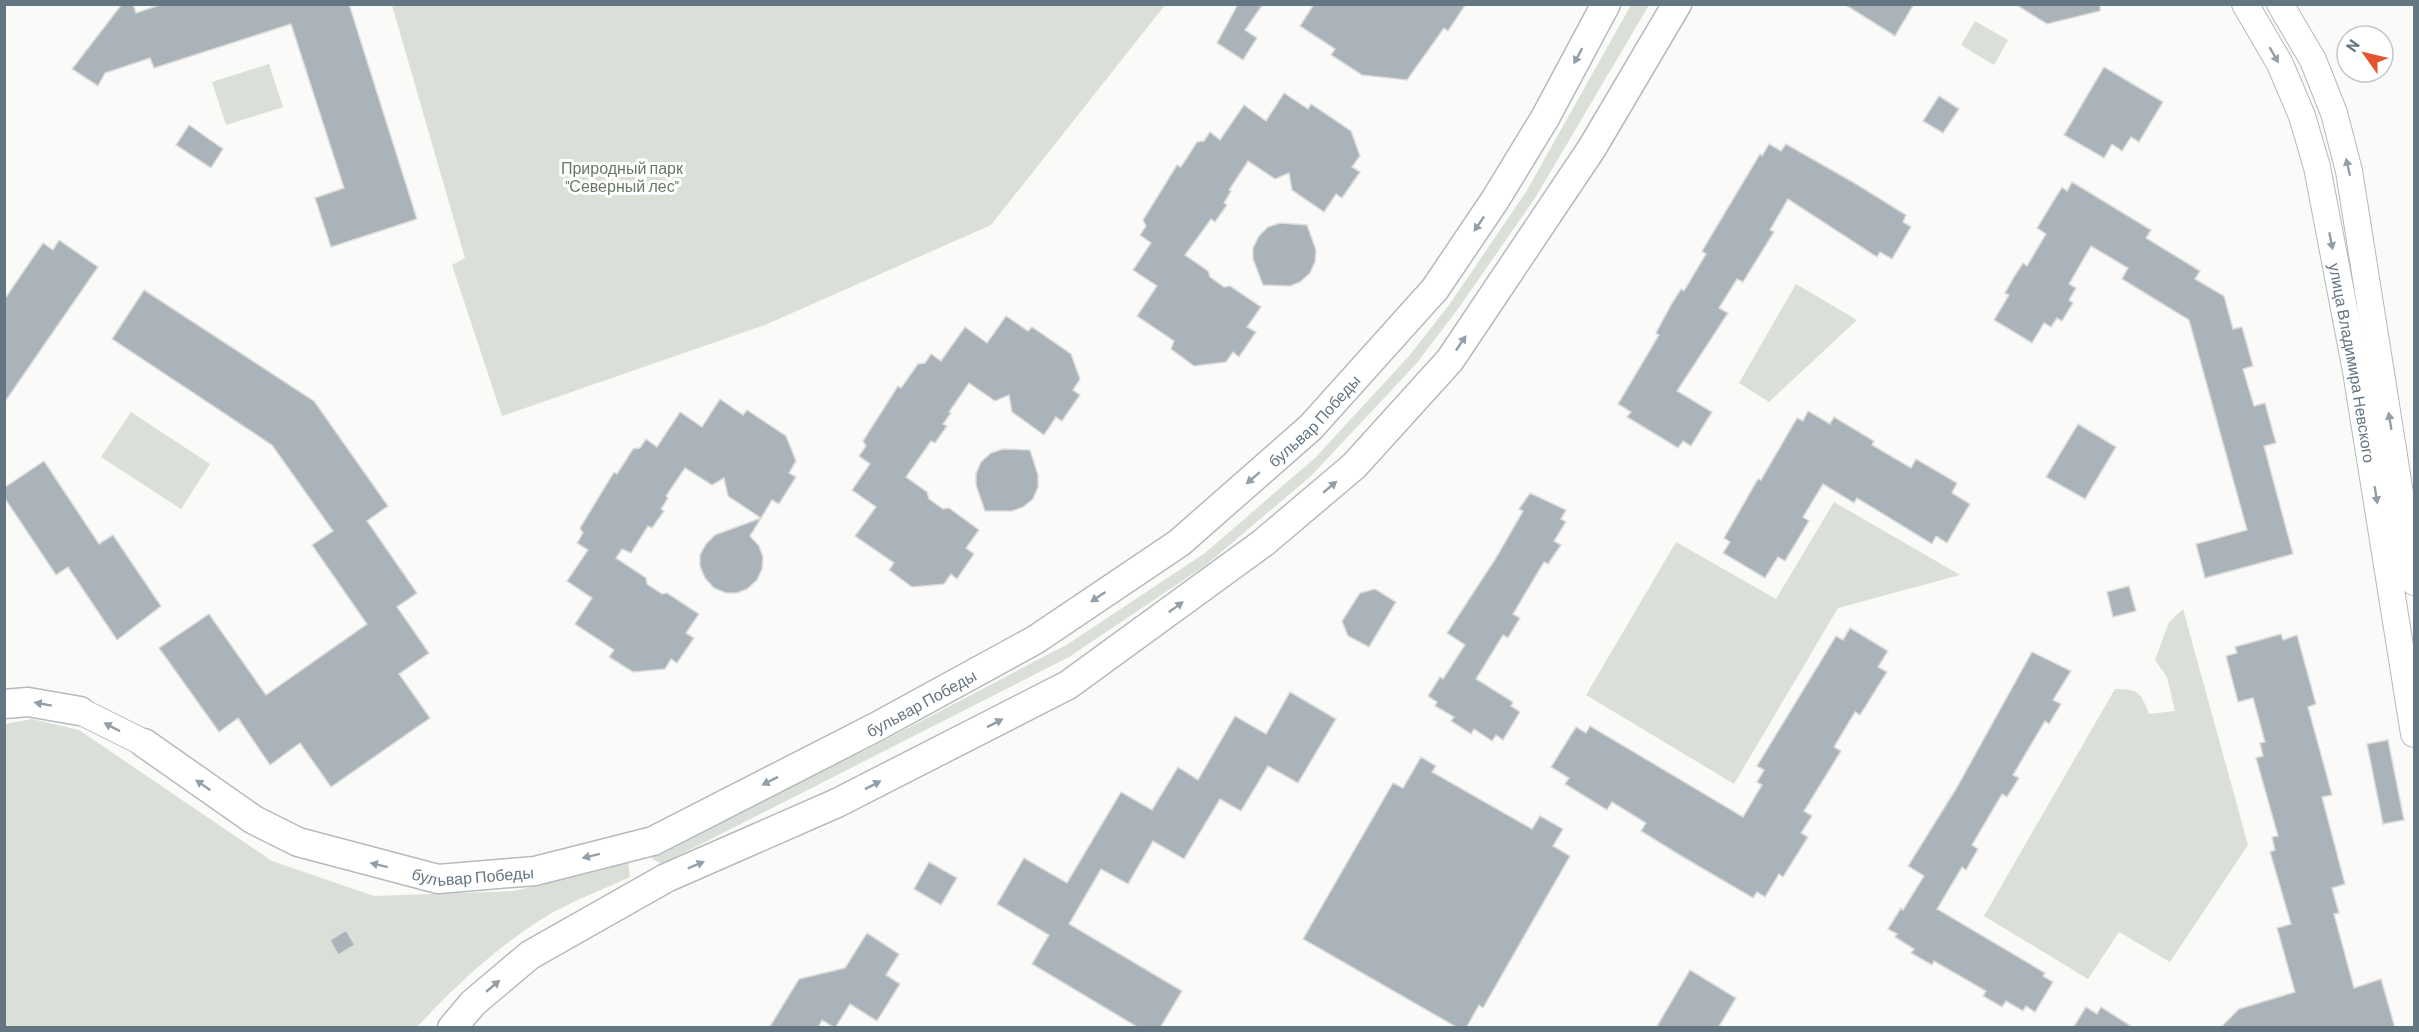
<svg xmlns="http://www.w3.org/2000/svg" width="2419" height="1032" font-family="Barlow,sans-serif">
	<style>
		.green { fill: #dadfd7 }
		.building { fill: #aab3b9; stroke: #dcdcda; stroke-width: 1.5 }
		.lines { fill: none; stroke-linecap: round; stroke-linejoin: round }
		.secondary-casing { stroke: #b3babf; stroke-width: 28 }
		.primary-casing { stroke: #b5babe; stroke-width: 31 }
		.secondary { stroke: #fff; stroke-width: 26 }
		.primary { stroke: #fff; stroke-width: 28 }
		.oneway { fill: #939fa8 }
		.labels { text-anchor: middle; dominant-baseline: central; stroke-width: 6; stroke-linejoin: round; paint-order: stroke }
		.park-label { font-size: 16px; fill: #687a64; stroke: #fff }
		.street-label { font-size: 16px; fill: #657683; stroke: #fff }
	</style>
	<rect width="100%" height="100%" fill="#fafaf8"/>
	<g class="green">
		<polygon points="392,5 392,4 1165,5 991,225 765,325 502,416 452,265 465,258"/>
		<polygon points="1631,5 1649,5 1535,198 1458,309 1416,364 1311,476 1206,565 1069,657 662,864 652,859 657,849 868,749 1068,644 1205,553 1315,458 1409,356 1449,305 1526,192"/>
		<polygon points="1975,21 2008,40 1994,65 1961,45"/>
		<polygon points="269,64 283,107 226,125 212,82"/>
		<polygon points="1796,284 1857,320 1769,402 1739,383"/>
		<polygon points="131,412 210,464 181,509 101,457"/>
		<polygon points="1834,502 1960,575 1838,608 1734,784 1586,695 1676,542 1776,599"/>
		<path d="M2183 609 2248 845 2170 962 2119 932 2088 979 1984 916 2115 689C2140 689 2141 693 2149 714L2175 711 2167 677 2155 660 2169 622Z"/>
		<path d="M32 719 79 730 272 861 374 896 514 891 610 868 628 860 630 877C604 889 575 900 550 914 500 944 456 985 417 1027L5 1028V724Z"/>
	</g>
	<g class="building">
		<polygon points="122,4 133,4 136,13 162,4 349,4 417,219 331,247 315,198 344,188 291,24 154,68 150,58 105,73 98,86 72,69"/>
		<polygon points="1238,4 1263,4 1245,30 1257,38 1243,60 1217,43"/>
		<polygon points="1314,4 1466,4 1448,31 1444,28 1407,80 1362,75 1331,55 1335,49 1300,26"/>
		<polygon points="1844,4 1914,4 1895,36"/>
		<polygon points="2015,4 2100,4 2100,11 2047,24"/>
		<polygon points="2104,67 2163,102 2139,142 2131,137 2122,151 2112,144 2104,158 2064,135"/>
		<polygon points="1284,93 1308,109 1311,104 1351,131 1360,156 1352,167 1360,172 1342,198 1336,194 1324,212 1292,190 1289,173 1275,179 1248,161 1229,190 1231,191 1224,203 1227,205 1215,222 1211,219 1185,255 1208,271 1210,277 1224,287 1230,286 1261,307 1247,327 1256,332 1239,357 1233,352 1226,362 1194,366 1171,349 1174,341 1137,316 1157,286 1133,270 1151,243 1140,235 1146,226 1143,220 1177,165 1181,167 1197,142 1204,141 1210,132 1220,140 1244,105 1266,121"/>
		<polygon points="1939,96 1959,109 1943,133 1923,121"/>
		<polygon points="189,125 223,149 211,168 176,145"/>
		<polygon points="1769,144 1781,151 1786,144 1856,184 1906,215 1903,222 1911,227 1892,259 1880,252 1877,257 1788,199 1770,230 1774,232 1743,282 1737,279 1719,308 1728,313 1677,391 1712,412 1691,446 1683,441 1678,448 1627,417 1631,412 1618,404 1659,335 1656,333 1671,305 1681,289 1684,291 1706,254 1702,251 1760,154 1762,156"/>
		<polygon points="2072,182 2151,230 2146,238 2200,271 2195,279 2224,296 2233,329 2242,327 2253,366 2243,369 2254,406 2265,403 2276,443 2264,446 2293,554 2205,578 2196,544 2247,530 2189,320 2122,279 2128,268 2091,246 2069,284 2076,288 2069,300 2073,303 2062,321 2057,318 2051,327 2044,323 2032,343 1994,320 2009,295 2005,293 2014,277 2023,263 2027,266 2046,234 2037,228 2062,187 2067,191"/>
		<polygon points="1280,223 1307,225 1316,250 1315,262 1310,273 1300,282 1290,286 1263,285 1253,259 1253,248 1259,236 1268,227"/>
		<polygon points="59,240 98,267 4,403 4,300 43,243 53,250"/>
		<polygon points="144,290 314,401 388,506 367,521 417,593 397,607 429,653 399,674 430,718 331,787 300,743 270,765 238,718 219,732 159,648 209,614 266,695 367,624 312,545 333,531 272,445 112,339"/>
		<polygon points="1006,316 1028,331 1032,327 1071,354 1080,379 1073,390 1080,395 1062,421 1056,417 1044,435 1012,412 1009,395 995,401 969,383 949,412 951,413 943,424 947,426 935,443 931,441 906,477 927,492 929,499 943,509 949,508 979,530 966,548 974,554 957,579 951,574 944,584 912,587 889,570 894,563 855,536 876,507 852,490 870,464 859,456 866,446 863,441 898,386 901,388 918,364 925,363 931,354 941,361 965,327 987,343"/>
		<polygon points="720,399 743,415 747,410 786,436 796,461 789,473 796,477 779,504 772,500 761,518 728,496 724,478 712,485 685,468 666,496 668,498 661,509 664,511 652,528 648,526 631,553 622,549 616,558 646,578 647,584 662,594 667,593 699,614 686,633 694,638 677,663 671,659 665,669 633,672 609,657 614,650 575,624 592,598 567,581 588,550 577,543 583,533 580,528 614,472 617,474 633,449 640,448 646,439 657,447 680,412 702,427"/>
		<polygon points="1808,411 1830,424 1834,417 1874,441 1872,445 1911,468 1916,459 1957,483 1952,493 1970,504 1947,543 1936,536 1932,544 1857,498 1854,503 1823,484 1803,517 1809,521 1785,561 1778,557 1765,578 1723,553 1730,542 1724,538 1758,479 1761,480 1797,418 1803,421"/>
		<polygon points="2078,424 2116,447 2085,499 2046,477"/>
		<polygon points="1003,449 1030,450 1038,475 1038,487 1033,499 1023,507 1012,511 985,511 976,485 976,474 981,462 991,453"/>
		<polygon points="44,461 99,544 113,535 161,606 117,640 68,567 56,575 4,497 4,488"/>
		<polygon points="1530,493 1566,510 1561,519 1566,522 1554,541 1561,545 1548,564 1544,562 1513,614 1520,618 1508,638 1503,635 1476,679 1513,702 1511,706 1520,712 1503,740 1496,735 1492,741 1474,729 1471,734 1451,721 1454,717 1435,706 1437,702 1428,696 1440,677 1443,679 1465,645 1447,633 1496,558 1523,511 1519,509"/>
		<polygon points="761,518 750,536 759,546 763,557 762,569 757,580 747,589 737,593 726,593 714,588 705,578 700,566 700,555 706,544 715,535"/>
		<polygon points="2129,586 2136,611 2113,617 2107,592"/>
		<polygon points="1375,589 1396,602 1369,647 1348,636 1342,621 1360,593"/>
		<polygon points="1850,628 1888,651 1878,667 1887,672 1860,715 1855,712 1834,747 1841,751 1804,811 1812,816 1801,833 1808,837 1783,877 1779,874 1765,897 1757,892 1753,898 1683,857 1641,831 1646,823 1612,802 1607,810 1565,784 1569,778 1551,767 1576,727 1586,733 1590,726 1743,817 1762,785 1757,782 1764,770 1757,766 1836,636 1843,640"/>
		<polygon points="2281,634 2283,640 2297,635 2316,704 2308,707 2332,795 2322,797 2345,884 2332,888 2339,913 2334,914 2354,988 2381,979 2395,1028 2220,1028 2239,1009 2295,992 2277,928 2291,924 2270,852 2275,850 2272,837 2278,836 2256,758 2263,756 2260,743 2265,742 2253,698 2238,702 2226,656 2237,653 2235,647"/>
		<polygon points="2032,652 2071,671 2053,700 2061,704 2049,724 2045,721 2013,775 2019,778 2007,797 2002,794 1972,845 1978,849 1966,870 1962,867 1937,909 2045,973 2043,976 2053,982 2035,1012 2026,1006 2023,1011 2006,1001 2002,1007 1983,996 1986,991 1934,961 1932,965 1911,953 1914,949 1895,937 1897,934 1888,929 1901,908 1903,910 1924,876 1908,866 1956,789"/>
		<polygon points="1290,692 1336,719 1298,783 1268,766 1241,811 1220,799 1184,859 1153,841 1128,884 1101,869 1069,924 1182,991 1160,1028 1139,1028 1032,964 1049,935 997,904 1024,858 1067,883 1121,792 1152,810 1178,767 1198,780 1235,716 1266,734"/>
		<polygon points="2388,740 2404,820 2383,824 2367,744"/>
		<polygon points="1421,757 1436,766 1432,772 1532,829 1540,816 1563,829 1553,846 1570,856 1483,1008 1479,1005 1466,1028 1458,1028 1303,939 1393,783 1403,788"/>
		<polygon points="929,862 957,878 941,905 914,889"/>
		<polygon points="346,930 355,945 338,955 330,940"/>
		<polygon points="867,933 899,954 886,975 900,984 877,1021 850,1004 835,1028 822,1020 818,1028 769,1028 799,979 845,968"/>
		<polygon points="1690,970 1736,998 1718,1028 1656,1028"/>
		<polygon points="2086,1007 2097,1014 2101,1007 2134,1028 2073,1028"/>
	</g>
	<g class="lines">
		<g class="secondary-casing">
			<g id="secondary">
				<path id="s1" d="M2245 4 2280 64 2302 116 2317 167 2356 371 2414 734"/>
				<polyline points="2280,4 2313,60 2334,113 2349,171 2414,582"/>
				<polyline points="80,711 144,743"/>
			</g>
		</g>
		<g class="primary-casing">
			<g id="primary">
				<polyline points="4,704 28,702 80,711"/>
				<path id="s2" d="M144 743 254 820 298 842 438 879 535 871 653 841 876 727 1035 640 1179 543 1311 427 1435 289 1495 200 1545 118 1606 4"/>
				<polyline points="452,1028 473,1003 530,955 666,878 837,803 1068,685 1263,543 1354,466 1450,360 1592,148 1677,4"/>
			</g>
		</g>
		<use href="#secondary" class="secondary"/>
		<use href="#primary" class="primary"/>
	</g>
	<defs><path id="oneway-solid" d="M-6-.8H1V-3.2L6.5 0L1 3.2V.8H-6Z" transform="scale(1.5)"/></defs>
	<g class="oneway">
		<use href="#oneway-solid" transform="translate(2274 55) rotate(60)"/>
		<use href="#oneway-solid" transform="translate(1578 56) rotate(118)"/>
		<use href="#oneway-solid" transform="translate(2348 167) rotate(-103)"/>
		<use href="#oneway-solid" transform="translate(1479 224) rotate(124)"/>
		<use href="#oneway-solid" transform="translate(2331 241) rotate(79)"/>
		<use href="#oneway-solid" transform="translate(1461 343) rotate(-56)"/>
		<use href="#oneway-solid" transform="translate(2390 421) rotate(-99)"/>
		<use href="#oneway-solid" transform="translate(1253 478) rotate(139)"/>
		<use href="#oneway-solid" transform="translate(1330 487) rotate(-40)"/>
		<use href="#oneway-solid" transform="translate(2376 495) rotate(81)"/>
		<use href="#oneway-solid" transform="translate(1098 597) rotate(146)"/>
		<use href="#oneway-solid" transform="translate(1176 607) rotate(-36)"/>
		<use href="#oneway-solid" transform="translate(43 704) rotate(-170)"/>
		<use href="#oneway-solid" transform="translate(995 723) rotate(-27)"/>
		<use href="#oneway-solid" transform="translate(112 727) rotate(-153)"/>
		<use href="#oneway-solid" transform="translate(770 781) rotate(153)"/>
		<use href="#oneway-solid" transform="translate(203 785) rotate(-145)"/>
		<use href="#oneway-solid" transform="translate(873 785) rotate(-27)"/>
		<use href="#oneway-solid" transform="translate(591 856) rotate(166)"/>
		<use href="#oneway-solid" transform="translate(379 865) rotate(-166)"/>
		<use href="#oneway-solid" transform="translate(696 865) rotate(-23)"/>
		<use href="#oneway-solid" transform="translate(493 986) rotate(-40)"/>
	</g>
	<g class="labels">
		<g class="park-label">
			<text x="622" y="167">Природный парк<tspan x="622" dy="18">"Северный лес"</tspan></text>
		</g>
		<g class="street-label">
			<text stroke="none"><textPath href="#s1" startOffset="378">улица Владимира Невского</textPath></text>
			<text stroke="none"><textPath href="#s2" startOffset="1335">бульвар Победы</textPath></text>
			<text stroke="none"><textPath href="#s2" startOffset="849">бульвар Победы</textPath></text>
			<text stroke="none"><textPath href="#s2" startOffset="363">бульвар Победы</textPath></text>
		</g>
	</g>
	<rect width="2419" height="1032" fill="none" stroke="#657683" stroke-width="12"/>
	<g transform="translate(2365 54) rotate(304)"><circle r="28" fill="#ffffff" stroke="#c1c8cd" stroke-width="1.5"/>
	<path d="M0-4.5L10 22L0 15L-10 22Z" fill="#e4572e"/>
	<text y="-9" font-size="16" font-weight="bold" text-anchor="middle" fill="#657683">N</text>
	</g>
</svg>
